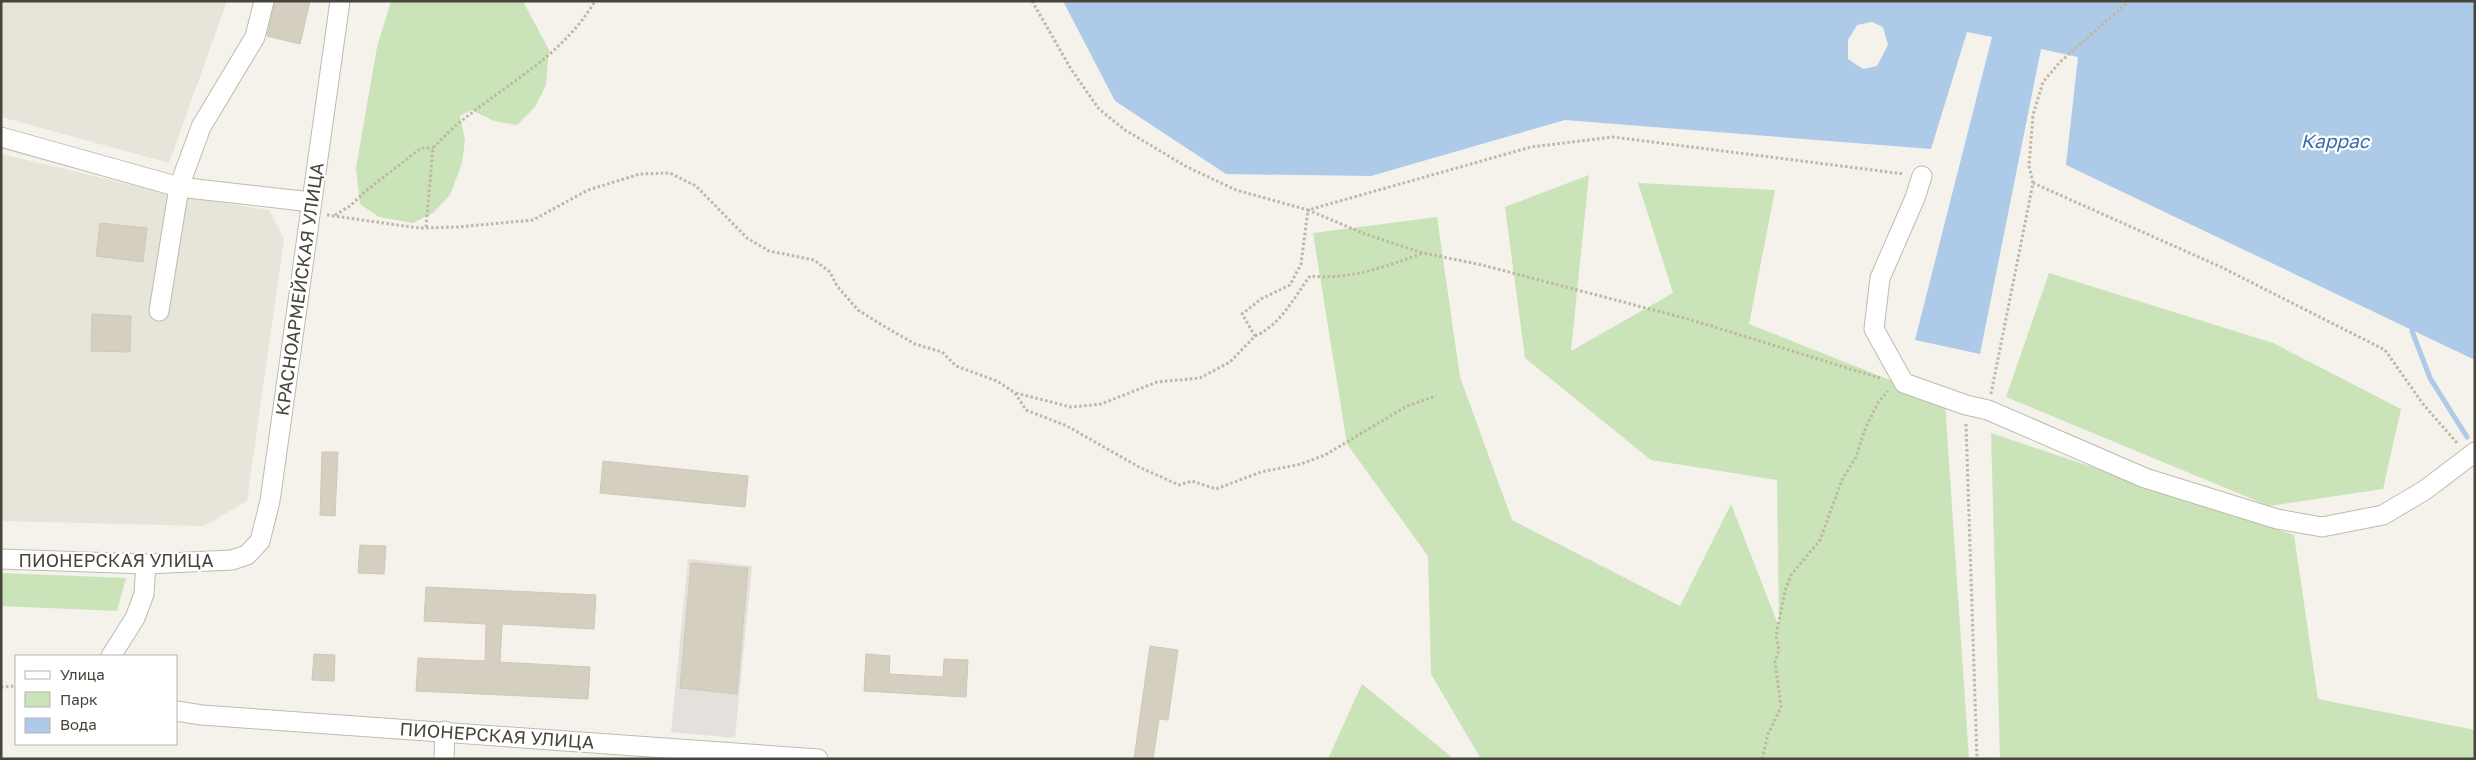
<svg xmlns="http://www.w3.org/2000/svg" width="2476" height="760" font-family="'Golos Text',sans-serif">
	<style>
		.residential { fill: #e7e5da }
		.industrial { fill: #e4e1dc }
		.green { fill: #cae3b8 }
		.water { fill: #aecae9; fill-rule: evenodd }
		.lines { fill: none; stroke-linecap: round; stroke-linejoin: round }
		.stream { stroke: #aecae9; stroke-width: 5 }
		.building { fill: #d4cfc1; stroke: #cec8b5 }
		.minor-casing { stroke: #bebbae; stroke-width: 21 }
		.path { stroke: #bfb8a1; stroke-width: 3; stroke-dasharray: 2.5 2.5; stroke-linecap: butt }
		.minor { stroke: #fff; stroke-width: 19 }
		.labels { text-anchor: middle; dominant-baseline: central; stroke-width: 4.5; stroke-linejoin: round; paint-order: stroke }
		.street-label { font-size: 18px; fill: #474439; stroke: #fff }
		.water-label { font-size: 19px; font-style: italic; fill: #3d6da8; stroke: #fff }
	</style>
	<rect width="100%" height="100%" fill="#f4f2eb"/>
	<g class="residential">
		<polygon points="1,1 227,1 169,163 1,117"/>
		<polygon points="1,154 179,196 269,210 284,239 247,501 204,526 1,521"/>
	</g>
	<polygon class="industrial" points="688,559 752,566 735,738 671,732"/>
	<g class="green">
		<polygon points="391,1 523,1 549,50 546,85 535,107 517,125 494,121 471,110 460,116 465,140 462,163 450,195 433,213 413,223 379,217 360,204 356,168 377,47"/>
		<polygon points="1589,175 1571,351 1673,293 1638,183 1775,190 1749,324 1945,402 1969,759 1481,759 1431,674 1428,556 1347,444 1313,233 1437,217 1460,377 1512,520 1680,606 1731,504 1779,627 1777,480 1651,460 1525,358 1505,207"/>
		<polygon points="2049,273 2273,343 2401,409 2383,489 2269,506 2006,397"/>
		<polygon points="1991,433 2294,535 2318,699 2475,730 2475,759 2000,759"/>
		<polygon points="1,573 126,578 117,611 1,606"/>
		<polygon points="1362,684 1454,759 1328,759"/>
	</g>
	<path class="water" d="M1063 1H2475V360L2066 165 2078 57 2041 49 1980 354 1915 340 1992 37 1967 32 1931 149 1565 120 1371 176 1226 174 1115 101ZM1872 22 1883 27 1888 45 1877 66 1863 69 1848 59V40L1857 25Z"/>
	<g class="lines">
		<polyline class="stream" points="2412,331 2430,378 2467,437"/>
	</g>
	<g class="building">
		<polygon points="275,1 310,1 300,44 267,36"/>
		<polygon points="100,223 147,228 143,262 96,256"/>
		<polygon points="92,314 131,316 130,352 91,351"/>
		<polygon points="322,452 338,452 335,516 320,515"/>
		<polygon points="603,461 748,476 745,507 600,493"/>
		<polygon points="360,545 386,546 384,574 358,573"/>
		<polygon points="691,563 748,568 737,694 680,688"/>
		<polygon points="426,587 596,595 594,629 502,624 500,662 590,667 588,699 416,691 418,658 485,661 486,624 424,621"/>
		<polygon points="1150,646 1178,650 1168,720 1159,719 1153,759 1134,759"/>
		<polygon points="314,654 335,655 334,681 312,680"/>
		<polygon points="866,654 890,656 889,674 943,677 944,659 968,660 966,697 864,691"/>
	</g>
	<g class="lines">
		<g class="minor-casing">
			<g id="minor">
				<polyline points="1,137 179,187 311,202"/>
				<polyline points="1922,176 1915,198 1880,278 1874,329 1904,383 1966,405 1988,410 2145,478 2277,519 2322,527 2383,515 2425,490 2475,452"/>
				<polyline points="159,311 179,187 201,127 255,37 264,1"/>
				<polyline points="1,559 146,564 232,560 247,555 260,541 270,501 340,1"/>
				<polyline points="111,656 135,618 144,594 146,564"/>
				<polyline points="176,711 202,715 818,759"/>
				<polyline points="444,759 445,731"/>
			</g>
		</g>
		<g class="path">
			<polyline points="1032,1 1071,69 1099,109 1125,130 1187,167 1236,190 1308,210 1531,147 1613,137 1904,174"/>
			<polyline points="2033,183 2029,166 2033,115 2043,82 2060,62 2129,1"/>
			<polyline points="327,215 419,228 458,227 533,220 588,190 640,174 670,173 696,186 747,238 769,251 814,260 830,272 837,286 858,310 882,325 915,344 942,352 956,366 997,381 1015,393 1026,410 1067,426 1139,467 1179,485 1192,481 1216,489 1261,472 1301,464 1325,455 1407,406 1436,396"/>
			<polyline points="335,215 350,206 367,190 421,148 433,148"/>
			<path d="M426 227 433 148C443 138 453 127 464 119 511 81 564 54 595 1"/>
			<path d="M1255 336C1281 325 1294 297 1310 276 1351 280 1384 267 1423 253"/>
			<polyline points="1016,393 1071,407 1101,404 1157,382 1200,378 1230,362 1255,336 1242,314 1261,299 1290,285 1301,264 1308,210 1365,234 1423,253 1482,265 1688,319 1880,378"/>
			<polyline points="1991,394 2033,183 2221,267 2385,350 2423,404 2457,443"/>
			<polyline points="1966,424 1977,759"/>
			<polyline points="1,687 16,686"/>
			<polyline points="1762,759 1768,734 1781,707 1775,661 1779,650 1776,636 1785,591 1791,575 1820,540 1842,480 1856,457 1865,429 1879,401 1888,391"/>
		</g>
		<use href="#minor" class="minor"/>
	</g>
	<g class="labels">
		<g class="street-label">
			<text transform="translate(299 289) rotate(-82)">КРАСНОАРМЕЙСКАЯ УЛИЦА</text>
			<text x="116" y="560">ПИОНЕРСКАЯ УЛИЦА</text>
			<text transform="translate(497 735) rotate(4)">ПИОНЕРСКАЯ УЛИЦА</text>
		</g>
		<g class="water-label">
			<text x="2335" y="140">Каррас</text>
		</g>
	</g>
	<rect width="2476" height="760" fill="none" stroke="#474439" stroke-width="5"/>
	<rect x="15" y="655" width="162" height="90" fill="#ffffff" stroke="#b5b4b0"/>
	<rect x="25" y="671" width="25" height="8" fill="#ffffff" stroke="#b5b4b0"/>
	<text x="60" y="680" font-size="15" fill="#474439">Улица</text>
	<rect x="25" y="692" width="25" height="15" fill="#cae3b8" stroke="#b5b4b0"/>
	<text x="60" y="705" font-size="15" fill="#474439">Парк</text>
	<rect x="25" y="718" width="25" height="15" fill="#aecae9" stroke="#b5b4b0"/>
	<text x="60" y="730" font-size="15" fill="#474439">Вода</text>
</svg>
